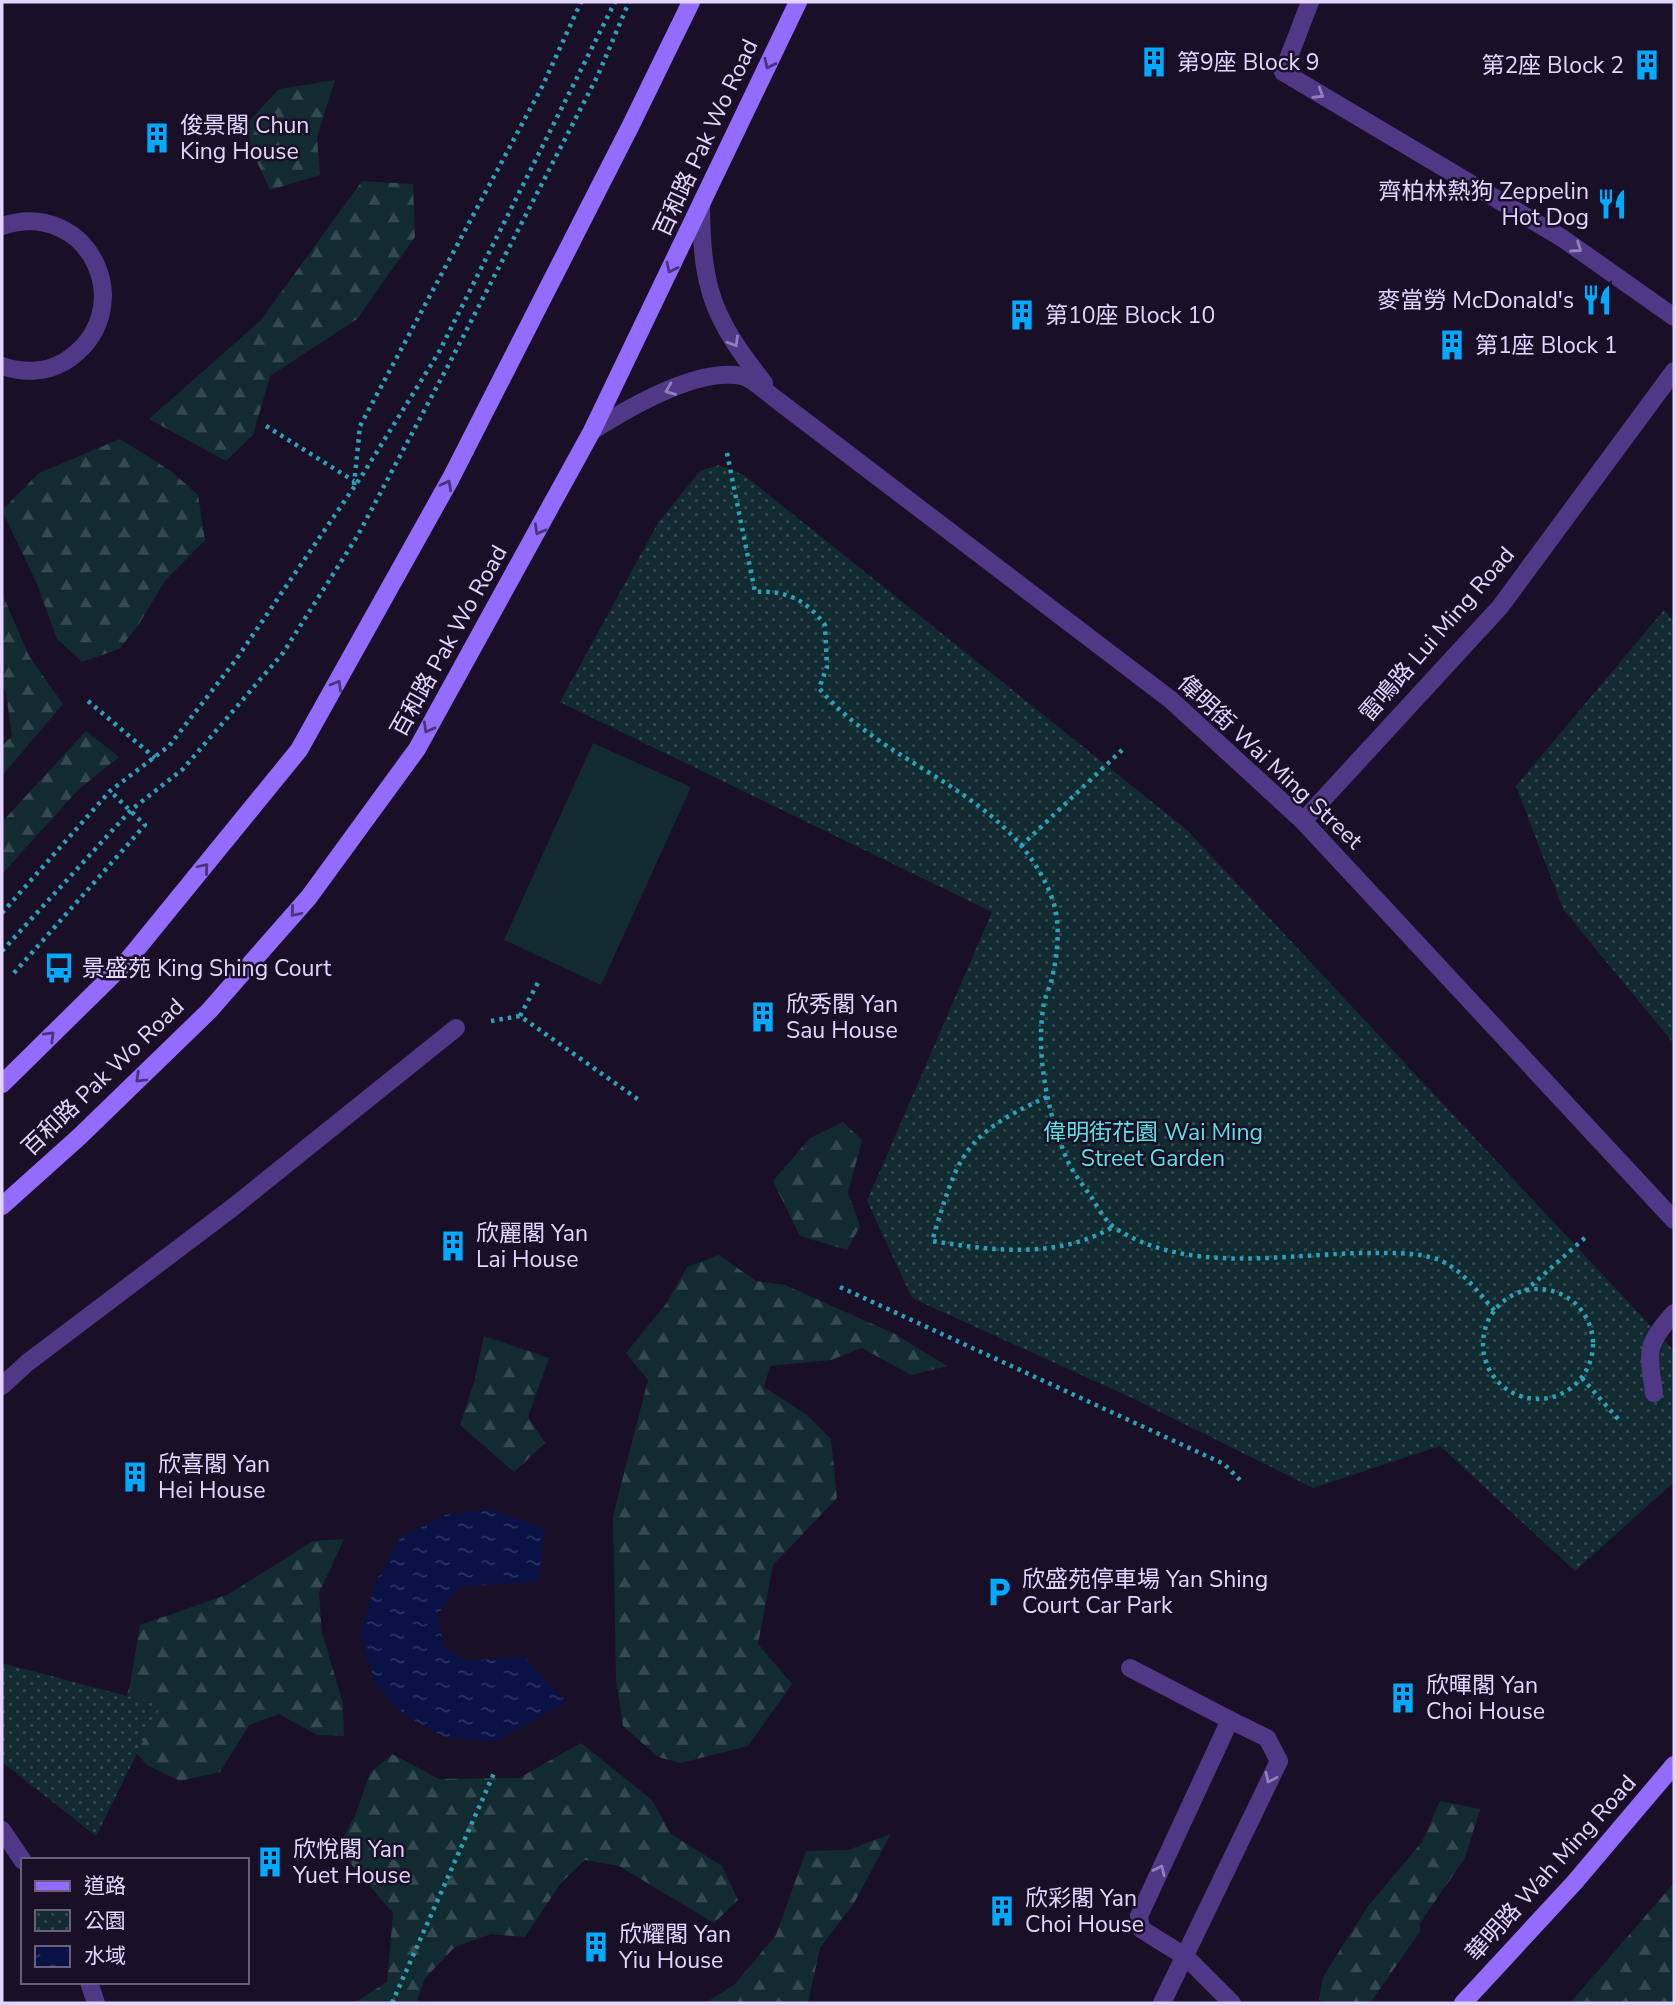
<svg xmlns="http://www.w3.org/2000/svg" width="1676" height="2005" font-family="'Nunito Sans','Noto Sans TC',sans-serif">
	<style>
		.forest { fill: url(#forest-firs) }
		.park { fill: url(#park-dots) }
		.pitch { fill: #122b31 }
		.water { fill: url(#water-ripples) }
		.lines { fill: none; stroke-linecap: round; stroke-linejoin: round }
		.path { stroke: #2ea1ba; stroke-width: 4.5; stroke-dasharray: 3.5 5; stroke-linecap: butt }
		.lane { stroke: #4f3987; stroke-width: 18 }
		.street { stroke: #4f3987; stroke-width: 18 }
		.secondary { stroke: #936cff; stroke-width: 18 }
		.lane-bridge { stroke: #4f3987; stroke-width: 18 }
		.oneway { stroke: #4a347d }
		.oneway2 { stroke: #927fbd }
		.labels { text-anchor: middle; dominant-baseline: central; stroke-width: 5; stroke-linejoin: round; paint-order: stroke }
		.poi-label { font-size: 23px; fill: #e4d5ff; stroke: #190f27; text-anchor: start }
		.street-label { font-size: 23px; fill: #e4d5ff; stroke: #190f27 }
		.park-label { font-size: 23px; fill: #5ee2e0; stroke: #190f27 }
	</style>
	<defs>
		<pattern id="forest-firs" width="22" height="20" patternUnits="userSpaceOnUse" patternTransform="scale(1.75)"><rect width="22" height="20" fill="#122b31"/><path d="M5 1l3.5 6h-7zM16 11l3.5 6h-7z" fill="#344950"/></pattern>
		<pattern id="park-dots" width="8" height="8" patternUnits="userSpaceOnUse" patternTransform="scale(1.75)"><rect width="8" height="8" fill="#122b31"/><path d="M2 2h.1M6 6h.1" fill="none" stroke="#344950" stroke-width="1.8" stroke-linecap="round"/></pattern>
		<pattern id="water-ripples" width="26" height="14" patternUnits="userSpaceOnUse" patternTransform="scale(1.75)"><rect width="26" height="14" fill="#091145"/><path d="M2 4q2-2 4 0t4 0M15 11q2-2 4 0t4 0" fill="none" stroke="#2d3361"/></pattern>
	</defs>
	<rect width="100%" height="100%" fill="#190f27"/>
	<g class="forest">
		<polygon points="335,80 317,137 320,175 270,190 250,147 249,121 279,89"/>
		<polygon points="362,181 413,184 415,237 357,319 270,376 253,435 226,461 149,419 261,320"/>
		<polygon points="120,439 171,471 198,495 205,540 165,581 137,627 119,649 82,662 57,639 37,584 2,510 39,473"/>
		<polygon points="2,593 29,656 63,704 2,776 2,746 12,736 6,693 2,685"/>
		<polygon points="86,731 119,757 79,789 2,874 2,822"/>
		<polygon points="843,1122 862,1140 848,1193 860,1226 847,1250 800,1236 773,1181 810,1138"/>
		<polygon points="719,1255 756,1281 785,1285 895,1334 947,1366 911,1375 862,1348 831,1360 770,1366 764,1387 807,1415 831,1439 837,1498 773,1565 758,1644 792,1684 748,1746 681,1763 658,1757 623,1726 616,1680 613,1516 648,1380 626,1353 666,1304 687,1267"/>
		<polygon points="484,1336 549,1358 528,1417 545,1443 514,1472 460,1425 475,1379"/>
		<polygon points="344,1539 319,1593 322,1633 343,1703 344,1736 317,1735 279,1714 249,1725 220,1772 180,1781 147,1765 117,1732 130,1684 140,1625 229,1594 313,1541"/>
		<polygon points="581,1743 652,1800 671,1834 722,1866 738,1900 714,1923 619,1866 585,1860 561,1883 525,1937 491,1934 455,1947 425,1978 416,2003 354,2003 387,1982 393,1913 338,1849 356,1813 370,1773 392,1754 439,1779 519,1778"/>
		<polygon points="1440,1801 1480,1809 1465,1858 1420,1923 1420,1932 1370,2003 1327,2003 1319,2000 1323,1977 1368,1906 1422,1842"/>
		<polygon points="891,1834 854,1903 820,1948 808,2003 705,2003 734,1985 776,1935 806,1851 848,1850"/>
		<polygon points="1674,1883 1674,2003 1570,2003"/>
	</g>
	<g class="park">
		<polygon points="719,465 744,475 1187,830 1674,1351 1674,1482 1575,1571 1440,1446 1313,1488 1130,1397 912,1298 867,1201 992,912 560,702 658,523 700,471"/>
		<polygon points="1664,610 1674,621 1674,1044 1563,909 1516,786"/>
		<polygon points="2,1663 161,1705 96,1836 2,1762"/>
	</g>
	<polygon class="pitch" points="593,743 691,787 601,985 504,940"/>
	<polygon class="water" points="490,1509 545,1529 538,1581 459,1587 437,1615 444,1648 468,1661 523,1656 567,1702 495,1742 441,1736 404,1714 375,1683 360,1635 376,1581 401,1537 445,1515"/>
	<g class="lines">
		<g class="path">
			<polyline points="266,426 354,481"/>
			<path d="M727 453 755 592C787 590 806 600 825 625L827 667 819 688C886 769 1011 790 1052 898 1061 922 1058 953 1052 978 1050 988 1044 998 1043 1009 1036 1056 1048 1114 1066 1157 1072 1172 1083 1185 1092 1198 1098 1208 1106 1222 1115 1228 1191 1277 1291 1252 1375 1253 1399 1253 1428 1252 1449 1265 1467 1276 1481 1296 1495 1311"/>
			<polyline points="354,485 360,426 543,85 581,2"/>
			<polyline points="88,701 155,758"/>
			<polyline points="1021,846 1122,750"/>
			<polyline points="2,913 110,791 169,746 235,661 363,474 439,352 615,2"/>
			<polyline points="2,951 131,810 183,769 283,653 358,535 450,362 598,75 629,2"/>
			<polyline points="14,973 145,825 110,791"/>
			<polyline points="520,1016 540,979"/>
			<polyline points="491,1021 520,1016 639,1100"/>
			<path d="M1047 1097C962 1135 958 1156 932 1241 994 1251 1057 1259 1113 1227"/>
			<polyline points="840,1287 1224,1464 1240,1480"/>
			<circle cx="1538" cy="1344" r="55"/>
			<polyline points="1525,1291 1587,1236"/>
			<polyline points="1582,1378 1619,1420"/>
			<polyline points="392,2003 495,1771"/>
		</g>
		<g class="lane">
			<polyline points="1310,2 1283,72 1562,238 1674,317"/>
			<path d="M2 226C91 197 143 313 64 362 45 373 22 373 2 366"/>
			<polyline points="2,1386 27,1363 232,1208 456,1028"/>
			<path d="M1654 1393C1648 1350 1645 1346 1674 1313"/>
			<polyline points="2,1830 23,1861"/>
			<polyline points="89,1982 96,2003"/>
			<polyline points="1162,2003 1279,1761 1267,1738 1230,1720 1139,1916 1141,1929 1186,1957 1232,2003"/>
		</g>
		<g class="street">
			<path d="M701 207C702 290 713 318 764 383"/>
			<path d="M592 431C628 408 698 367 742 376 754 379 767 393 777 400L1171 700 1303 821 1674 1220"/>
			<polyline points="1303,821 1500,607 1674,371"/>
		</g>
		<g class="secondary">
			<polyline points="2,1084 127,961 299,750 451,478 631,125 691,2"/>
			<polyline points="2,1206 79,1137 209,1011 309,897 417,749 592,431 798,2"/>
			<polyline points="1463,2003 1574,1883 1674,1765"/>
		</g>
		<polyline class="lane-bridge" points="1130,1668 1230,1720"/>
	</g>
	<defs><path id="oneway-chevron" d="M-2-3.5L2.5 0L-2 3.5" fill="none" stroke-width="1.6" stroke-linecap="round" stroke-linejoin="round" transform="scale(1.75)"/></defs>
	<g class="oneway">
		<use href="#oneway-chevron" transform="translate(769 64) rotate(115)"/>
		<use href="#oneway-chevron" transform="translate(671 268) rotate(116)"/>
		<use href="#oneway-chevron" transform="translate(447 485) rotate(-62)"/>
		<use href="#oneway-chevron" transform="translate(539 530) rotate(119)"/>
		<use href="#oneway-chevron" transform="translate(337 685) rotate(-60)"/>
		<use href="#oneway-chevron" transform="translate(428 728) rotate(119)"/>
		<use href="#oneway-chevron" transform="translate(204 868) rotate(-50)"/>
		<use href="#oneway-chevron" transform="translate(295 912) rotate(131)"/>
		<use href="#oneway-chevron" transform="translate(50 1036) rotate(-45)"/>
		<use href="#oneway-chevron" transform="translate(140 1078) rotate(136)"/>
	</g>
	<g class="oneway2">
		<use href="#oneway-chevron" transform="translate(1319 94) rotate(31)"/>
		<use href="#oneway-chevron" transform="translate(1577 248) rotate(35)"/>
		<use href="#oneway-chevron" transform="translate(734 342) rotate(59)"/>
		<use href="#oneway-chevron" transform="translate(670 390) rotate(158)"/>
		<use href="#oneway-chevron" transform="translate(1270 1778) rotate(115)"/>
		<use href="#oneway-chevron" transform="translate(1160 1870) rotate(-65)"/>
	</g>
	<defs>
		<g id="building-bare" transform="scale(2.415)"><path d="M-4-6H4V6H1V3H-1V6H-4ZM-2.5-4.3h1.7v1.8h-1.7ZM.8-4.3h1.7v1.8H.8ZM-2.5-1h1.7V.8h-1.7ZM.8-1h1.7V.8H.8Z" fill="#01a9ff" stroke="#190f27" stroke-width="2.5" paint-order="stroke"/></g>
		<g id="restaurant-bare" transform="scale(2.415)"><path d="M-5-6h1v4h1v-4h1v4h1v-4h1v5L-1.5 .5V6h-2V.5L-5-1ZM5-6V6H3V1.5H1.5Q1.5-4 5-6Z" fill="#01a9ff" stroke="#190f27" stroke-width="2.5" paint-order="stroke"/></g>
		<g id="bus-bare" transform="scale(2.415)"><path d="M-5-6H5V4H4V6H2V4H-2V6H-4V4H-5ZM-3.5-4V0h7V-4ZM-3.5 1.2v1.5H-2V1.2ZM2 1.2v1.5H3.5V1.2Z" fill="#01a9ff" stroke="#190f27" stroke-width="2.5" paint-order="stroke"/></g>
		<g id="parking-bare" transform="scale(2.415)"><path d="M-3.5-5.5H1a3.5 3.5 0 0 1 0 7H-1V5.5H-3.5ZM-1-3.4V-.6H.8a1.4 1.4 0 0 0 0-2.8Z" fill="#01a9ff" stroke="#190f27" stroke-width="2.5" paint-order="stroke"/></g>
	</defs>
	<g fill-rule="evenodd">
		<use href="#building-bare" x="1154" y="62"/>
		<use href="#building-bare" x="1647" y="65"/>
		<use href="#building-bare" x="157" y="138"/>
		<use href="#restaurant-bare" x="1612" y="204"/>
		<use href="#restaurant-bare" x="1597" y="300"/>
		<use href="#building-bare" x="1022" y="315"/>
		<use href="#building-bare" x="1452" y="345"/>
		<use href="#bus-bare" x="59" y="968"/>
		<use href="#building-bare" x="763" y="1017"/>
		<use href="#building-bare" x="453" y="1246"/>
		<use href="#building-bare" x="135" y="1477"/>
		<use href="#parking-bare" x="999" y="1592"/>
		<use href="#building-bare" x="1403" y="1698"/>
		<use href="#building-bare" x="270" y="1862"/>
		<use href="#building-bare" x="1002" y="1911"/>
		<use href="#building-bare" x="596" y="1947"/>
	</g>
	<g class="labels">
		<g class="poi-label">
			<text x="1177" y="62">第9座 Block 9</text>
			<text x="1624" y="65" text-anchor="end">第2座 Block 2</text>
			<text x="180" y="125">俊景閣 Chun<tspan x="180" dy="26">King House</tspan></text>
			<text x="1589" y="191" text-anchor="end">齊柏林熱狗 Zeppelin<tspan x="1589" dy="26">Hot Dog</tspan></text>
			<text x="1574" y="300" text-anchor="end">麥當勞 McDonald's</text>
			<text x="1045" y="315">第10座 Block 10</text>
			<text x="1475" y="345">第1座 Block 1</text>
			<text x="82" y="968">景盛苑 King Shing Court</text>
			<text x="786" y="1004">欣秀閣 Yan<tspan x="786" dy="26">Sau House</tspan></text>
			<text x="476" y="1233">欣麗閣 Yan<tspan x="476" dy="26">Lai House</tspan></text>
			<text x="158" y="1464">欣喜閣 Yan<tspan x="158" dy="26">Hei House</tspan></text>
			<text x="1022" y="1579">欣盛苑停車場 Yan Shing<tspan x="1022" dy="26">Court Car Park</tspan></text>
			<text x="1426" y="1685">欣暉閣 Yan<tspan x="1426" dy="26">Choi House</tspan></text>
			<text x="293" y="1849">欣悅閣 Yan<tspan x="293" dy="26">Yuet House</tspan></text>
			<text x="1025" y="1898">欣彩閣 Yan<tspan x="1025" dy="26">Choi House</tspan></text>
			<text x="619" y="1934">欣耀閣 Yan<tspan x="619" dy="26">Yiu House</tspan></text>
		</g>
		<g class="street-label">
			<text transform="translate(706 138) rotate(-65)">百和路 Pak Wo Road</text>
			<text transform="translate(1437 634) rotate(-49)">雷鳴路 Lui Ming Road</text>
			<text transform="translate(449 641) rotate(-61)">百和路 Pak Wo Road</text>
			<text transform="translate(1270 762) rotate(43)">偉明街 Wai Ming Street</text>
			<text transform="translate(103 1077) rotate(-44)">百和路 Pak Wo Road</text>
			<text transform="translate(1551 1868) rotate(-48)">華明路 Wah Ming Road</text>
		</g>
		<g class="park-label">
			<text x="1153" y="1132">偉明街花園 Wai Ming<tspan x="1153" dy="26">Street Garden</tspan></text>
		</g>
	</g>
	<rect width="1676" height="2005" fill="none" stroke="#e4d5ff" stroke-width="7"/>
	<rect x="21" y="1858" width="228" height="126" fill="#190f27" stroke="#6a5e7d" stroke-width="2"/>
	<rect x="35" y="1881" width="35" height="10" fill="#936cff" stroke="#6a5e7d" stroke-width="2"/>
	<text x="84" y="1893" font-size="21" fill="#e4d5ff">道路</text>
	<rect x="35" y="1910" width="35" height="21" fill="url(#park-dots)" stroke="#6a5e7d" stroke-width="2"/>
	<text x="84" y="1928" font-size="21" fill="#e4d5ff">公園</text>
	<rect x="35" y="1946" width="35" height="21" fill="url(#water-ripples)" stroke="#6a5e7d" stroke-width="2"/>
	<text x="84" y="1963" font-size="21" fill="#e4d5ff">水域</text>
</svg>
